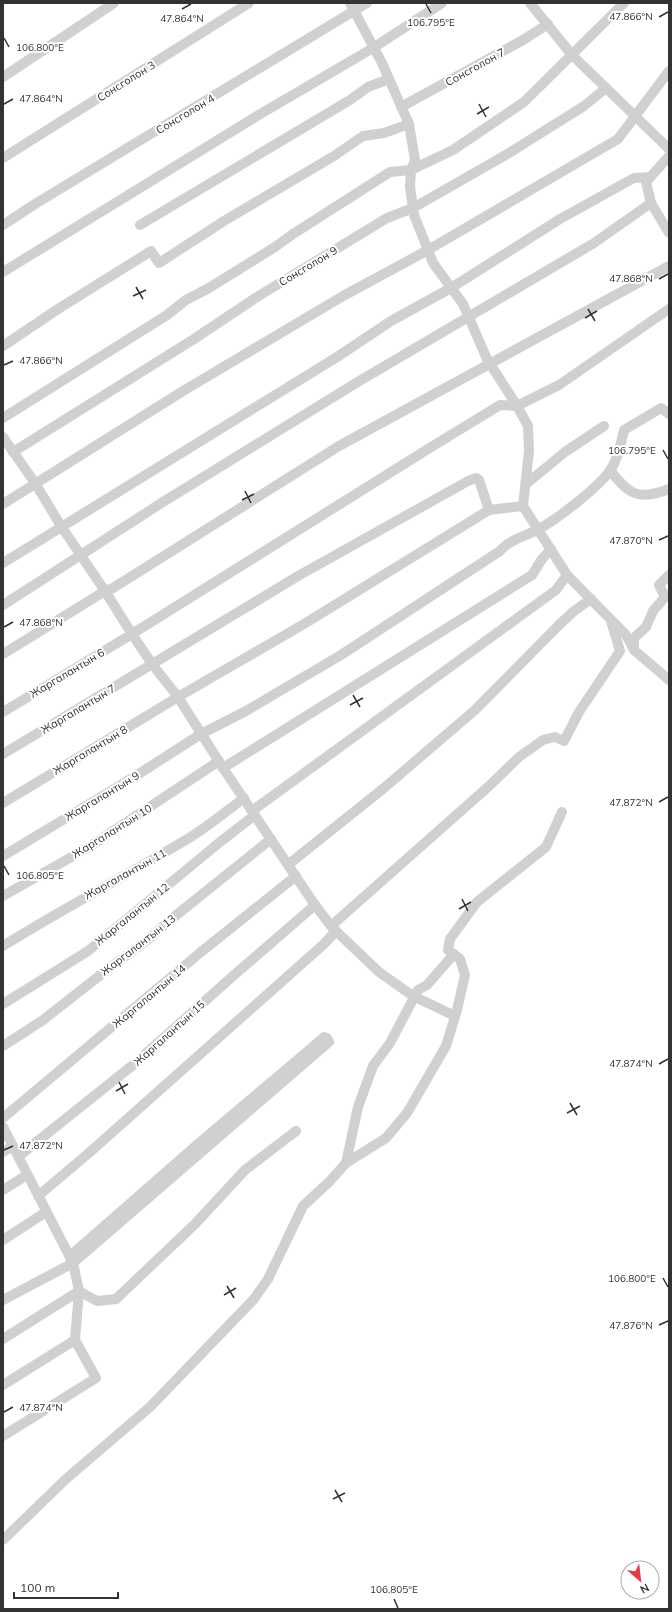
<svg xmlns="http://www.w3.org/2000/svg" width="672" height="1612" font-family="Mulish,sans-serif">
	<style>
		.lines { fill: none; stroke-linecap: round; stroke-linejoin: round }
		.minor { stroke: #d0d0d0; stroke-width: 10 }
		.ticks { fill: none; stroke: #333; stroke-width: 1.5 }
		.labels { text-anchor: middle; dominant-baseline: central; stroke-width: 4; stroke-linejoin: round; paint-order: stroke }
		.street-label { font-size: 11px; fill: #333; stroke: #fff }
		.ticks-label { font-size: 10px; text-anchor: middle; fill: #333; stroke: #fff; stroke-width: 4; stroke-linejoin: round; paint-order: stroke }
	</style>
	<rect width="100%" height="100%" fill="#fff"/>
	<g class="lines">
		<g class="minor">
			<polyline points="350,3 382,63 409,124 415,160 411,170 410,187 414,215 428,250 433,263 463,304 487,359 517,406 528,426 529,451 523,506 567,575 626,635 634,650 669,680"/>
			<polyline points="530,3 572,55 669,149"/>
			<polyline points="3,77 114,3"/>
			<polyline points="401,107 523,40 548,24"/>
			<polyline points="669,156 646,182 651,203 669,233"/>
			<polyline points="3,158 249,3"/>
			<polyline points="3,225 35,204 367,3"/>
			<polyline points="140,225 350,100 368,87 389,79"/>
			<polyline points="3,272 262,113 373,48 442,3"/>
			<polyline points="3,346 58,309 151,251 159,263 224,221 334,156 363,136 384,133 409,124"/>
			<polyline points="3,418 167,315 186,300 209,288 275,247 293,234 390,172 411,170 453,150 524,102 624,3"/>
			<polyline points="3,437 35,483 61,526 105,591 132,634 152,664 178,697 223,768 315,905 331,926"/>
			<polyline points="13,452 194,339 257,297 387,218 413,208 509,153 584,106 606,88"/>
			<path d="M610 470C629 495 639 501 669 489"/>
			<polyline points="526,484 565,452 604,426"/>
			<polyline points="3,504 183,391 343,296 428,250 618,139 669,71"/>
			<polyline points="3,563 337,357 391,321 451,288 560,219 634,178 650,177"/>
			<polyline points="3,605 163,502 356,383 594,243 651,203"/>
			<polyline points="634,650 634,638 646,627 653,611 665,597 659,585 669,575"/>
			<polyline points="3,654 105,591 113,588 339,446 669,266"/>
			<polyline points="3,712 132,634 428,449 500,405 517,406 559,385 669,309"/>
			<polyline points="3,754 298,576 468,481 476,478 479,480 489,510"/>
			<polyline points="223,768 532,575 542,559 551,549"/>
			<polyline points="3,803 178,697 304,624 489,510 523,506"/>
			<polyline points="252,811 556,590 567,575"/>
			<path d="M3 856 134 777 201 734 246 711 341 655 500 551C510 539 526 536 539 529 559 518 597 488 610 471 618 459 621 443 624 430L661 408 669 414"/>
			<polyline points="289,864 384,788 475,710 559,625 574,611 591,599"/>
			<polyline points="3,896 89,847 219,761"/>
			<polyline points="336,931 379,972 413,996 455,1016"/>
			<path d="M3 946C62 909 124 877 184 841 205 829 224 813 244 798"/>
			<polyline points="3,1004 88,951 220,842 255,815"/>
			<polyline points="3,1046 43,1020 103,973 150,938 169,921 271,839"/>
			<polyline points="3,1118 201,952 296,876"/>
			<polyline points="3,1127 73,1263 79,1291 3,1339"/>
			<polyline points="3,1152 13,1146"/>
			<polyline points="19,1156 133,1065 233,976 315,905"/>
			<polyline points="346,1163 386,1138 407,1113 446,1046 457,1010 465,975 460,959 448,950 450,939 477,902 546,847 562,812"/>
			<polyline points="3,1190 27,1175"/>
			<polyline points="38,1196 90,1152 324,944 336,931 331,926 488,787 519,757 543,740 555,737 564,741 579,712 620,651 611,621"/>
			<polyline points="3,1240 46,1212"/>
			<polyline points="3,1300 73,1263 329,1042 327,1038 324,1037 315,1045 199,1143 70,1256"/>
			<polyline points="3,1385 75,1340"/>
			<polyline points="3,1436 96,1378 75,1340 79,1291 97,1301 116,1299 195,1224 245,1170 296,1131"/>
			<polyline points="3,1540 66,1479 150,1407 254,1299 268,1279 303,1206 330,1181 346,1163 358,1107 373,1066 390,1043 418,990 427,985 454,954"/>
		</g>
	</g>
	<path class="ticks" d="M426 4 431 13M182 9 191 4M659 17 668 12M4 38 9 47M4 104 13 99M479 104 486 117M477 114 489 107M659 279 668 274M136 287 143 299M133 296 146 290M588 309 595 321M585 318 597 311M4 365 13 361M663 450 668 459M245 491 251 503M242 500 254 494M659 540 668 536M4 627 13 622M353 695 360 707M350 705 363 698M659 802 668 797M4 866 9 875M462 899 468 911M459 909 471 902M659 1064 668 1059M119 1082 125 1094M116 1091 128 1084M570 1103 577 1115M567 1113 580 1106M4 1150 13 1146M663 1278 668 1287M227 1286 234 1298M224 1295 236 1288M659 1325 668 1321M4 1412 13 1407M335 1490 342 1502M333 1499 345 1493M394 1599 398 1608"/>
	<g class="labels">
		<g class="street-label">
			<text transform="translate(475 67) rotate(-29)">Сонсголон 7</text>
			<text transform="translate(126 81) rotate(-32)">Сонсголон 3</text>
			<text transform="translate(185 114) rotate(-31)">Сонсголон 4</text>
			<text transform="translate(308 266) rotate(-31)">Сонсголон 9</text>
			<text transform="translate(67 673) rotate(-31)">Жаргалантын 6</text>
			<text transform="translate(78 709) rotate(-31)">Жаргалантын 7</text>
			<text transform="translate(90 750) rotate(-31)">Жаргалантын 8</text>
			<text transform="translate(102 796) rotate(-31)">Жаргалантын 9</text>
			<text transform="translate(112 831) rotate(-32)">Жаргалантын 10</text>
			<text transform="translate(125 874) rotate(-29)">Жаргалантын 11</text>
			<text transform="translate(132 914) rotate(-39)">Жаргалантын 12</text>
			<text transform="translate(138 945) rotate(-38)">Жаргалантын 13</text>
			<text transform="translate(149 996) rotate(-40)">Жаргалантын 14</text>
			<text transform="translate(169 1033) rotate(-42)">Жаргалантын 15</text>
		</g>
	</g>
	<g class="ticks-label">
		<text x="631" y="20">47.866°N</text>
		<text x="182" y="22">47.864°N</text>
		<text x="431" y="26">106.795°E</text>
		<text x="40" y="51">106.800°E</text>
		<text x="41" y="102">47.864°N</text>
		<text x="631" y="282">47.868°N</text>
		<text x="41" y="364">47.866°N</text>
		<text x="632" y="454">106.795°E</text>
		<text x="631" y="544">47.870°N</text>
		<text x="41" y="626">47.868°N</text>
		<text x="631" y="806">47.872°N</text>
		<text x="40" y="879">106.805°E</text>
		<text x="631" y="1067">47.874°N</text>
		<text x="41" y="1149">47.872°N</text>
		<text x="632" y="1282">106.800°E</text>
		<text x="631" y="1329">47.876°N</text>
		<text x="41" y="1411">47.874°N</text>
		<text x="394" y="1593">106.805°E</text>
	</g>
	<rect width="672" height="1612" fill="none" stroke="#333333" stroke-width="8"/>
	<g transform="translate(640 1580) rotate(152)"><circle r="19" fill="#ffffff" stroke="#adadad"/>
	<path d="M0-3L7 15L0 10L-7 15Z" fill="#e63946"/>
	<text y="-6" font-size="11" font-weight="bold" text-anchor="middle" fill="#333333">N</text>
	</g>
	<path d="M14 1592v6h104v-6" fill="none" stroke="#333333" stroke-width="2"/>
	<text x="20" y="1592" font-size="12" fill="#333333" stroke="#ffffff" stroke-width="3" paint-order="stroke">100 m</text>
</svg>
